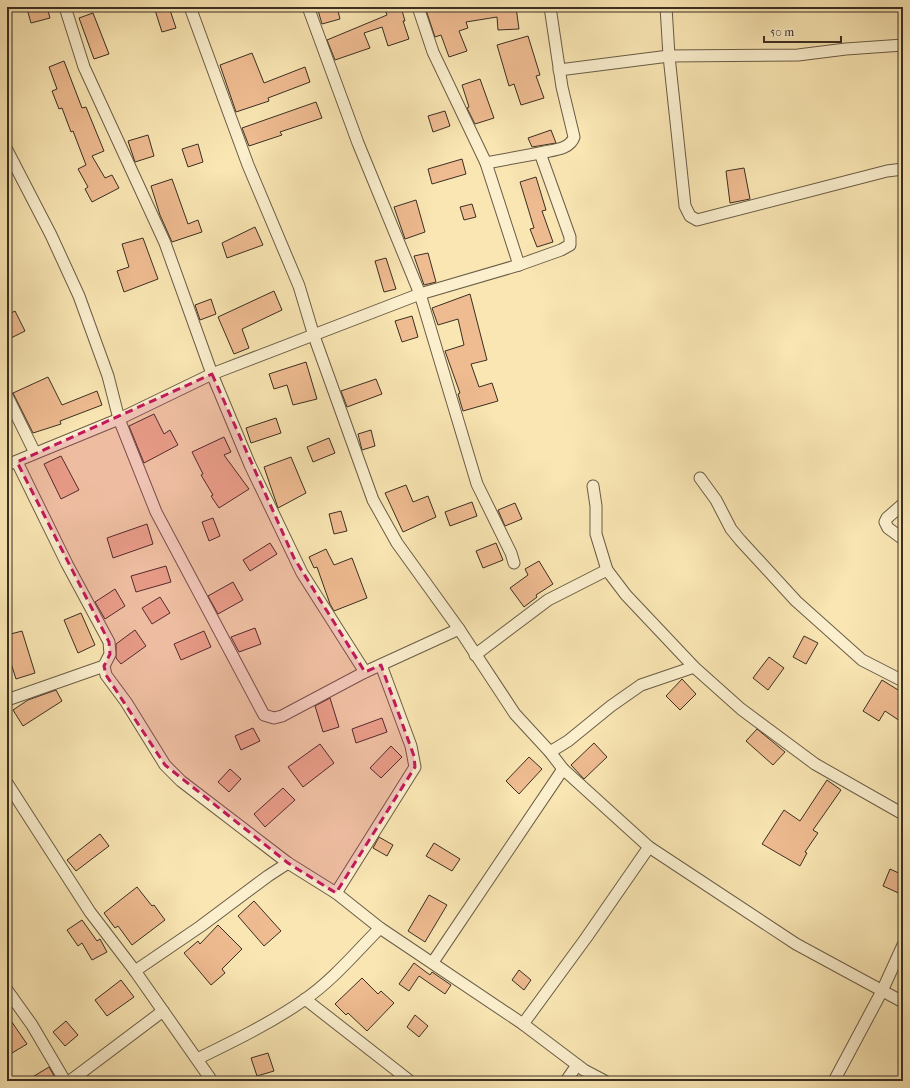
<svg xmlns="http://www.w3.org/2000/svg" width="910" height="1088" font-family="'IM FELL French Canon',serif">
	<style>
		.building { fill: #efbb91; stroke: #3a2f22 }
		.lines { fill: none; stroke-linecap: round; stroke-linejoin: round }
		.minor-casing { stroke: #6a5d46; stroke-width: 13 }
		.minor { stroke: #fbefce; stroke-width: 11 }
		.marked { fill: #c2185b; fill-opacity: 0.2; stroke: #c2185b; stroke-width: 3; stroke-dasharray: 8 5; stroke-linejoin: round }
	</style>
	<rect width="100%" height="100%" fill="#f9e6b3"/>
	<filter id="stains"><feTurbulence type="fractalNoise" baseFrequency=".005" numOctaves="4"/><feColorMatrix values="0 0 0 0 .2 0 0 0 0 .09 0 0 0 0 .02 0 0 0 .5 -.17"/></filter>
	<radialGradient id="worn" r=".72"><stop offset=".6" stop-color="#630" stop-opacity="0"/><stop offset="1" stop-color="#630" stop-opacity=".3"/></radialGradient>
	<g class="building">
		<polygon points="36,7 47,7 50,18 31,23 27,9"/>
		<polygon points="154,7 169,7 176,28 162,32"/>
		<polygon points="317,7 337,7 340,19 322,24"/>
		<polygon points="384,7 401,7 405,21 403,21 409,39 388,46 382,27 364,33 370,48 335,60 327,40 387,15"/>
		<polygon points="425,7 516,7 519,29 498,30 497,17 466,22 468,28 459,31 467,51 449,57 441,35 435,37"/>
		<polygon points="93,13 109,54 94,59 79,18"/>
		<polygon points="528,36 540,75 536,76 544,98 521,105 514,84 509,86 497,45"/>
		<polygon points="252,53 264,83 305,67 310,82 268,98 269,101 236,112 220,65"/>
		<polygon points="64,61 82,108 86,107 104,151 92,156 105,178 112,175 119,188 92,202 85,189 88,187 78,169 86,165 73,131 71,132 62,108 59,109 52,91 57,89 49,67"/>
		<polygon points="480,79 494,118 475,124 467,108 469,107 462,85"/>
		<polygon points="316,102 322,118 280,132 282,135 249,146 242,128"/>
		<polygon points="445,111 450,126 433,132 428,116"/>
		<polygon points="551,130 556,143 532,147 528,138"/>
		<polygon points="148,135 154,156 135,162 128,141"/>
		<polygon points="198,144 203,162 188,167 182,149"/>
		<polygon points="462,159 466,174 432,184 428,169"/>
		<polygon points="744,168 750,199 730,203 726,171"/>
		<polygon points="536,177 546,210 542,211 553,242 537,247 530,229 534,228 520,182"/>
		<polygon points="172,179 188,224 198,220 202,232 172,242 160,215 151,186"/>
		<polygon points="416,200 425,232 405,239 394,207"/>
		<polygon points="472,204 476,217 464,220 460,207"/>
		<polygon points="255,227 263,245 227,258 222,243"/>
		<polygon points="143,238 158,279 124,292 117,271 129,267 122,244"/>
		<polygon points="428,253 436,282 424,285 414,256"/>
		<polygon points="386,258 396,289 384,292 375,261"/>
		<polygon points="274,291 282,310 242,329 249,348 234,354 218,317"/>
		<polygon points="470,294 487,360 471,364 479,387 492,383 498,401 463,411 458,394 460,393 445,351 464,345 458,319 438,325 432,308"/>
		<polygon points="211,299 216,314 200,320 195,305"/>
		<polygon points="15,311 25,331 7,340 7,315"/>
		<polygon points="412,316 418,337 402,342 395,321"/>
		<polygon points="306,362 317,399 293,405 287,385 274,389 269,374"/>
		<polygon points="48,377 62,405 97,391 102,405 60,421 61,424 33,433 13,393"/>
		<polygon points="376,379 382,394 347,407 341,391"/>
		<polygon points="154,414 164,434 170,430 178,445 144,463 129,426"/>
		<polygon points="276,418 281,433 251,443 246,428"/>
		<polygon points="371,430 375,446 362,450 358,434"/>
		<polygon points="224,437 231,452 224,455 249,489 219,508 211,496 213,495 201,475 203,474 192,452"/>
		<polygon points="329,438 335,453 313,462 307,447"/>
		<polygon points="61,456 79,490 61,499 44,464"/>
		<polygon points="291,457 306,493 278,508 264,467"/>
		<polygon points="406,485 413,502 428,496 436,517 403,532 385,493"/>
		<polygon points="472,502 477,516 450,526 445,512"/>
		<polygon points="515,503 522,519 505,526 498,510"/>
		<polygon points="341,511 347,531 334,534 329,514"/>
		<polygon points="213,518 220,536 209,541 202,522"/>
		<polygon points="147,524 153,544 113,558 107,538"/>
		<polygon points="270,543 277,554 250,571 243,560"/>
		<polygon points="496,543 503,560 483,568 476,551"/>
		<polygon points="326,549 334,565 352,558 367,598 334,611 330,604 317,567 314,568 309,557"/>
		<polygon points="539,561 553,584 536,595 537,597 524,607 510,588 528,575 525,569"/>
		<polygon points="166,566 171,582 136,592 131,576"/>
		<polygon points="233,582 243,600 218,614 208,596"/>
		<polygon points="115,589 125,606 105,619 95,602"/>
		<polygon points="160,597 170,613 152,624 142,608"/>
		<polygon points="81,613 95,645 78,653 64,620"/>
		<polygon points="255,628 261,644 239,652 231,637"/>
		<polygon points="135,630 146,646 121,664 116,658 116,644"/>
		<polygon points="22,631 35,673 16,679 7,651 7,635"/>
		<polygon points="204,631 211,647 181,660 174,644"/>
		<polygon points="804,636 818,643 806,664 793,657"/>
		<polygon points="769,657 784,668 768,690 753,678"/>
		<polygon points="682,679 696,694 680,710 666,696"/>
		<polygon points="882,680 903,693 903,723 885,711 879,721 863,711"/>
		<polygon points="56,690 62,701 23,726 13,710 28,700"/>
		<polygon points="330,698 339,727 323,732 315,706"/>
		<polygon points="382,718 387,732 356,743 352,729"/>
		<polygon points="253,728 260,741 241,750 235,736"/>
		<polygon points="757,729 785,752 773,765 746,741"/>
		<polygon points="594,743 607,757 584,779 571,765"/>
		<polygon points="320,744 334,763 303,787 288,767"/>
		<polygon points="391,746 402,757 381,778 370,768"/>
		<polygon points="529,757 542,769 519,794 506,781"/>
		<polygon points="230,769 241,779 229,792 218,782"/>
		<polygon points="827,780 841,790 813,830 818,833 805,852 807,853 800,866 762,844 784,810 800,821"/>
		<polygon points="283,788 295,800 265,827 254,814"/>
		<polygon points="100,834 109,846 76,871 67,860"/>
		<polygon points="379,837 393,845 387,856 373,848"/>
		<polygon points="434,843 460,859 452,871 426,856"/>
		<polygon points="890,869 903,875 903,895 883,886"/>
		<polygon points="137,887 152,906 154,905 165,920 132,945 118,926 115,928 104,913"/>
		<polygon points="429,895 447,905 425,942 408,931"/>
		<polygon points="254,901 281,931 264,946 238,916"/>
		<polygon points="82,920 97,941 100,939 107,952 92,960 82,943 78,946 67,930"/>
		<polygon points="218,925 242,949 222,969 225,973 211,985 184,953 198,941 200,944"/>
		<polygon points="414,963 430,975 432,972 451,985 445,994 419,976 409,991 399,984"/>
		<polygon points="519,970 531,980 524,990 512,980"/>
		<polygon points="362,978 378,994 381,991 394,1003 367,1031 348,1013 346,1015 335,1004"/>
		<polygon points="121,980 134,997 107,1016 95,1000"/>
		<polygon points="7,1015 27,1044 7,1056"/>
		<polygon points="415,1015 428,1026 419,1037 407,1027"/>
		<polygon points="66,1021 78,1035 65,1046 53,1032"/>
		<polygon points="268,1053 274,1071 257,1076 251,1058"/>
		<polygon points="49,1067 57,1081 26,1081"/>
	</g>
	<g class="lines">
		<g class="minor-casing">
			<g id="minor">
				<polyline points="65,7 84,67 165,243 212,374 250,465 302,573 365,672"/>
				<polyline points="190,7 248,165 299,286 314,336 373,500 397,543 459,629 515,714 550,752 563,769 649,847 796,944 903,1002"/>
				<polyline points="308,7 358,143 420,294 477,484 511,553 514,563"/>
				<polyline points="418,7 433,52 486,163 519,265"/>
				<polyline points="666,7 669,56 685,206 690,216 697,220 887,171 903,169"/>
				<polyline points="559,70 669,56 798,55 846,49 903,45"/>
				<polyline points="7,150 51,235 79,296 108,376 119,419 156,512 264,715 274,718 282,716 365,672 459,629"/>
				<polyline points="486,163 540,153"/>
				<polyline points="7,396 35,453"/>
				<polyline points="17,462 67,564 109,642 110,654 104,666 106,675 126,702 165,765 181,781 288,863 336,893 380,928 523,1024 584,1070 605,1081"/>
				<path d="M7 465 119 419 212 374 420 294 519 265 561 250 570 245V237L540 153C551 150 570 150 574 137L562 87 550 7"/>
				<polyline points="700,478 716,500 731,529 740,540 796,601 862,660 903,681"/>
				<polyline points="593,486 596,506 596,534 607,570"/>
				<polyline points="903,504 887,518 885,522 888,528 903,539"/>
				<polyline points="475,655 548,600 607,570 626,595 694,667 741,709 815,764 903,814"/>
				<polyline points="7,700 104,666"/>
				<polyline points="550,752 568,741 611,706 641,685 694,667"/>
				<polyline points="7,783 90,912 135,971 212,1081"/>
				<polyline points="336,893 415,767 411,746 381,665"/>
				<polyline points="433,962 563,769"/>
				<polyline points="135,971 201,926 268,876 288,863"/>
				<polyline points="7,990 32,1025 65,1081"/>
				<polyline points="305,999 410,1081"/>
				<polyline points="523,1024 586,938 649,847"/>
				<path d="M197 1059C234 1041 271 1023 304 1000 333 980 356 952 380 928"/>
				<polyline points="70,1081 163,1011"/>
				<polyline points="566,1081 577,1065"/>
				<polyline points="834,1081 882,991 903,945"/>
			</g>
		</g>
		<use href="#minor" class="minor"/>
	</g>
	<path class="marked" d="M212 374 294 558 365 672 381 665 414 756 415 767 336 893 288 863 165 765 106 675 104 666 110 654 109 642 17 462Z"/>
	<rect width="910" height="1088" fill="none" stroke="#f9e6b3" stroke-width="24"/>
	<rect x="8" y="8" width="894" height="1072" fill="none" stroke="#3a2f22" stroke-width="2"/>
	<rect x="12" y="12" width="886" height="1064" fill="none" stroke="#3a2f22"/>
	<path d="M764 36v6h77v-6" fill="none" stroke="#3a2f22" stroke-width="2"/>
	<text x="770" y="36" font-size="12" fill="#3a2f22" stroke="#fbefce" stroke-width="3" paint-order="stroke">50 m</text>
	<rect width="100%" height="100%" filter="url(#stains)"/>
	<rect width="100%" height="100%" fill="url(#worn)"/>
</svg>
